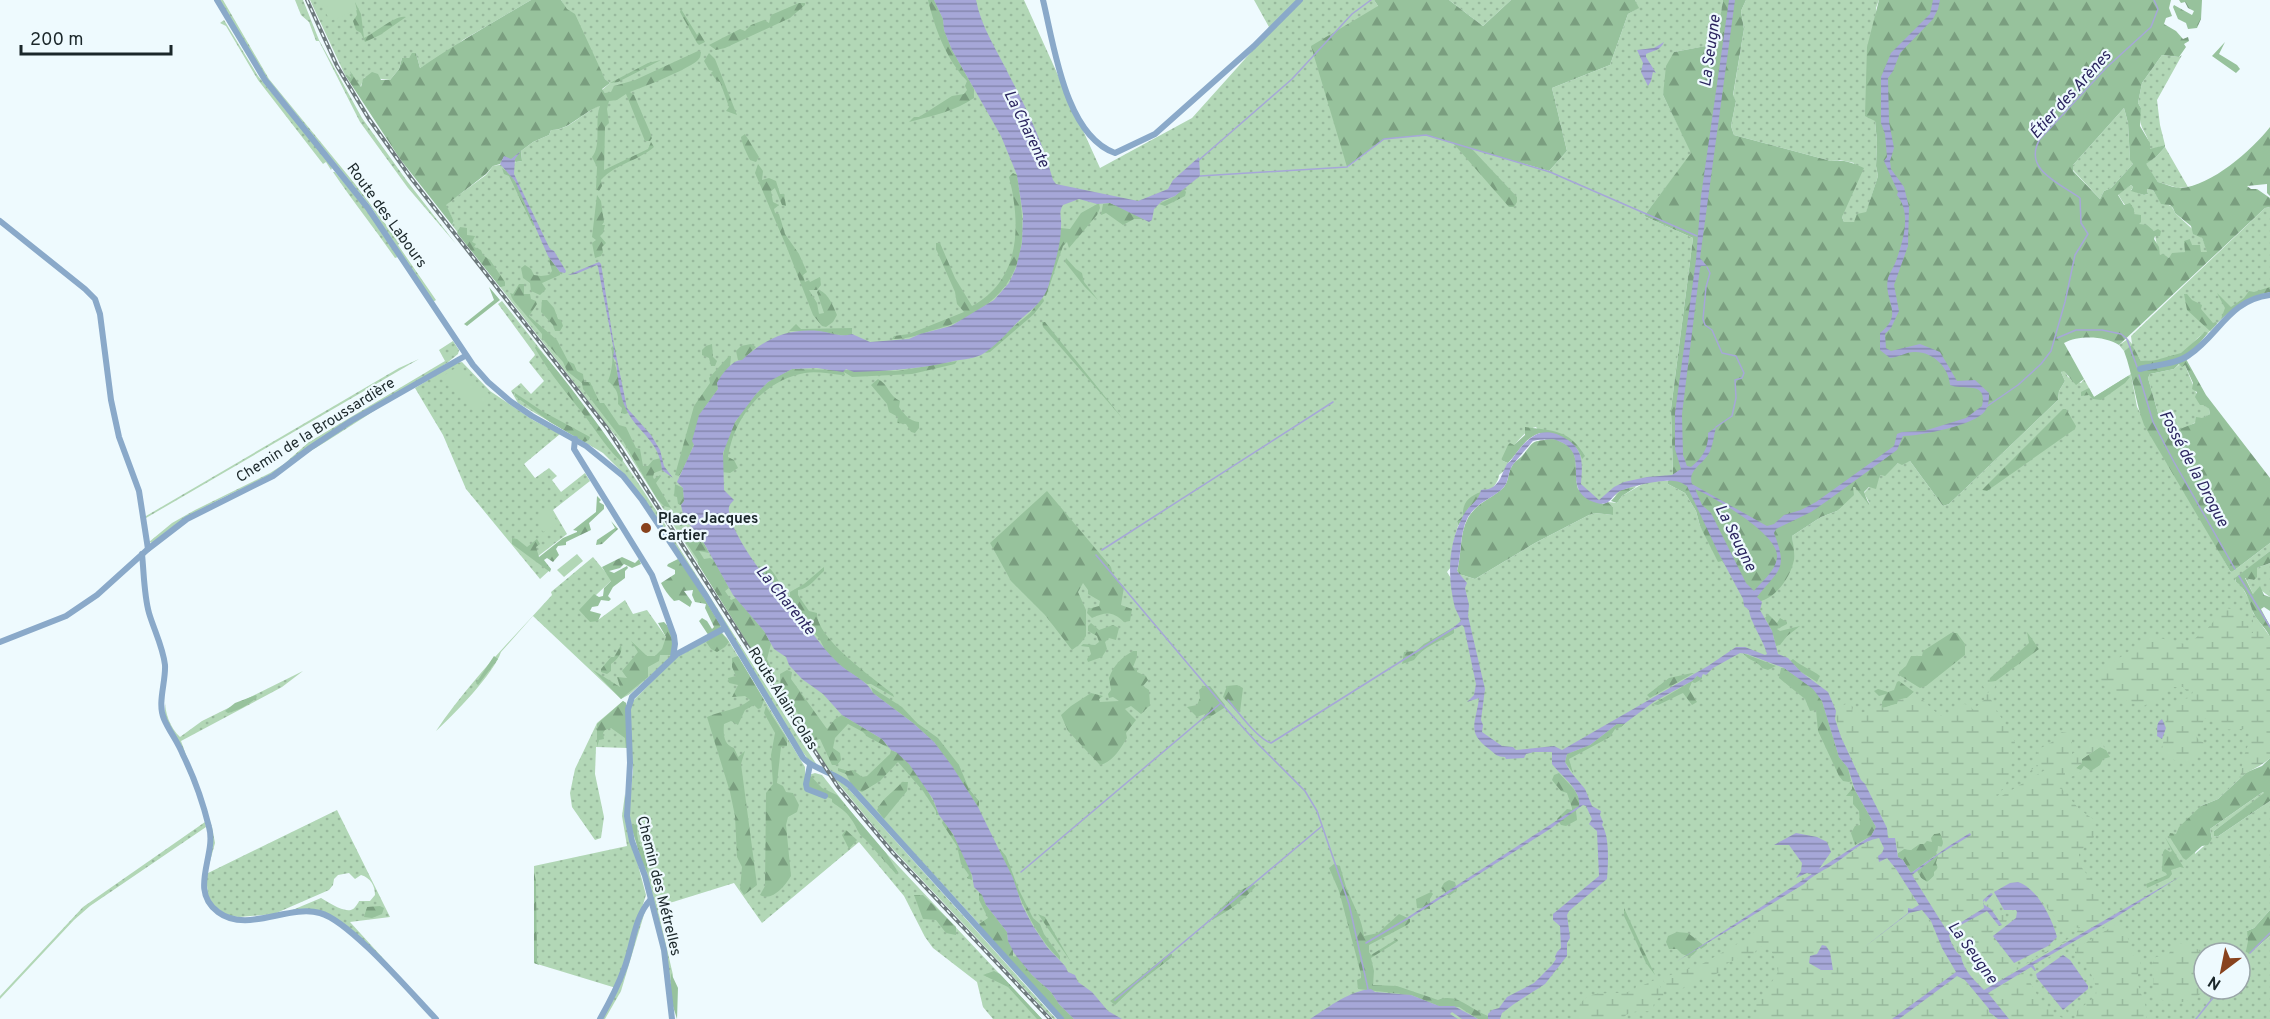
<svg xmlns="http://www.w3.org/2000/svg" width="2270" height="1019" font-family="Overpass,sans-serif">
	<style>
		.grass { fill: url(#grass-dots); fill-rule: evenodd }
		.forest { fill: url(#forest-firs); fill-rule: evenodd }
		.wetland { fill: url(#wetland-marsh) }
		.garden { fill: #b2d7b6 }
		.water { fill: url(#water-rules); fill-rule: evenodd }
		.lines { fill: none; stroke-linecap: round; stroke-linejoin: round }
		.stream { stroke: #a6a7d8; stroke-width: 1.5 }
		.minor { stroke: #8aa9c9; stroke-width: 6 }
		.rail-casing { stroke: #6e7a7d; stroke-width: 4 }
		.rail { stroke: #eefafe; stroke-width: 1.5; stroke-dasharray: 4.5; stroke-linecap: butt }
		.poi-dot { fill: #88421d; stroke: #eefafe; stroke-width: 2 }
		.labels { text-anchor: middle; dominant-baseline: central; stroke-width: 4.5; stroke-linejoin: round; paint-order: stroke }
		.street-label { font-size: 15px; fill: #1b272a; stroke: #eefafe }
		.poi-label { font-size: 15px; font-weight: bold; fill: #1b272a; stroke: #eefafe; text-anchor: start }
		.water-label { font-size: 16px; font-style: italic; fill: #2b255f; stroke: #eefafe }
	</style>
	<defs>
		<pattern id="grass-dots" width="8" height="8" patternUnits="userSpaceOnUse" patternTransform="scale(1.5)"><rect width="8" height="8" fill="#b2d7b6"/><path d="M2 2h.1M6 6h.1" fill="none" stroke="#98b99d" stroke-width="1.8" stroke-linecap="round"/></pattern>
		<pattern id="forest-firs" width="22" height="20" patternUnits="userSpaceOnUse" patternTransform="scale(1.5)"><rect width="22" height="20" fill="#97c29c"/><path d="M5 1l3.5 6h-7zM16 11l3.5 6h-7z" fill="#7a9e7f"/></pattern>
		<pattern id="wetland-marsh" width="20" height="14" patternUnits="userSpaceOnUse" patternTransform="scale(1.5)"><rect width="20" height="14" fill="#b2d7b6"/><path d="M1 5h8M5 5V1M11 12h8M15 12V8" fill="none" stroke="#98b99d"/></pattern>
		<pattern id="water-rules" width="6" height="5" patternUnits="userSpaceOnUse" patternTransform="scale(1.5)"><rect width="6" height="5" fill="#a6a7d8"/><path d="M0 2.5h6" fill="none" stroke="#8688af"/></pattern>
	</defs>
	<rect width="100%" height="100%" fill="#eefafe"/>
	<g class="grass">
		<polygon points="219,0 223,0 269,79 355,184 400,243 398,245 436,300 433,302 371,207 262,72"/>
		<polygon points="295,0 303,0 319,40 362,118 407,181 456,244 408,188 360,122 319,41 316,41 309,22 301,15"/>
		<polygon points="310,0 531,0 463,40 448,52 420,68 416,53 409,58 402,58 399,69 390,80 365,77 360,87 350,72 353,81 346,74 345,75"/>
		<path d="M561 0H1024L1100 168 1192 118 1253 50 1269 27 1254 0H1374L1378 6 1348 167 1384 139 1426 135 1549 171 1567 151 1552 88 1610 65 1628 14 1638 8 1635 0H1723L1717 44 1674 52 1663 95 1692 153 1644 216 1693 238 1671 409 1673 476 1659 480 1668 481V484L1685 493 1696 511 1700 526 1723 560 1794 559 1792 536 1821 517 1837 511 1853 487 1855 486 1870 504 1864 493 1881 475H1885L1898 463 1910 461 1943 506 1949 504 2058 400 2059 391 2065 381 2061 372 2064 370 2068 377 2081 383 2084 379 2094 397 2131 374 2137 407 2230 571 2232 572 2270 543V551L2235 579 2236 582 2241 585 2252 605 2253 613 2270 637V758L2247 772 2218 799 2201 806 2195 854 2212 839 2210 829 2263 792 2265 793 2214 831V836L2217 837 2270 801V910L2254 928 2247 931 2255 949 2270 936V1019H1066L849 782 828 769 624 447 452 225 454 221 445 205 486 175 493 166 522 161 521 151 533 142 549 135 551 130C569 131 584 111 601 105L605 93 602 90 610 83 605 79ZM1536 427 1583 490 1595 501 1607 499 1644 483 1622 496 1617 503 1608 502 1613 507V515L1595 513 1589 515 1535 543 1475 579 1459 574 1454 583 1447 572 1454 563 1453 544 1458 526 1457 521C1468 512 1499 488 1499 475L1504 471 1508 463 1503 461C1510 451 1524 429 1536 427ZM2204 953H2240V989H2204Z"/>
		<polygon points="1449,0 1511,0 1483,26"/>
		<polygon points="1746,0 1879,0 1876,8 1875,121 1877,142 1876,166 1878,176 1866,213 1854,222 1844,222 1842,217 1854,163 1840,160 1831,161 1734,135 1731,126 1736,101 1733,96 1744,29 1741,11"/>
		<polygon points="224,20 258,76 328,161 332,168 331,170 326,162 323,164 258,80 226,26 220,23"/>
		<path d="M2162 55 2179 57 2182 55 2157 100 2160 125 2165 145 2150 150C2150 132 2136 130 2141 108L2138 103 2142 83Z"/>
		<polygon points="2124,108 2128,123 2130,159 2133,164 2111,188 2104,191 2100,199 2073,170 2073,165"/>
		<polygon points="2165,147 2188,187 2178,188 2158,182 2145,164 2157,156"/>
		<path d="M333 172H335L364 206 398 257 395 258C375 229 352 200 333 172Z"/>
		<path d="M2131 185 2133 187 2131 190 2144 195 2148 194 2147 189 2153 190 2161 203C2169 204 2172 205 2175 213L2202 238 2208 252 2201 253 2191 245 2190 239 2185 252 2169 258 2160 255C2157 248 2156 239 2154 231L2138 225C2133 212 2124 206 2118 194Z"/>
		<path d="M2270 207V292C2244 297 2226 314 2208 333 2198 333 2191 348 2181 354 2170 359 2154 361 2141 361L2132 346 2124 351 2119 345 2128 339 2132 344 2131 336 2265 208Z"/>
		<path d="M502 301C560 374 617 447 666 526L664 528 628 478 603 453 518 403 511 391 521 383 531 394 544 381 529 362 535 355 534 353 498 304Z"/>
		<path d="M453 341 459 350 458 354 447 363C393 398 339 435 284 467 240 492 190 508 153 543L149 542 172 523 195 510 270 473 284 464 309 442 445 361 439 350Z"/>
		<polygon points="419,359 146,518 146,516 399,368"/>
		<polygon points="462,362 490,391 533,420 560,434 524,464 535,478 549,468 557,476 552,480 561,492 585,473 590,481 553,510 567,534 537,557 551,569 540,579 466,489 443,435 415,388 456,363"/>
		<polygon points="2180,364 2185,365 2197,395 2209,409 2210,414 2182,430 2170,433 2158,413 2148,378 2150,374 2174,369"/>
		<polygon points="668,530 799,738 817,765 808,759 798,746 667,532"/>
		<path d="M593 557 612 580 580 610 598 620 625 600 633 614 647 610 666 637 672 636 673 652 670 658 630 694 621 699 533 616 501 652C494 673 454 715 436 731 470 681 512 639 552 595L551 592Z"/>
		<polygon points="2270,563 2270,597 2262,591 2253,594 2245,577 2254,580 2257,568"/>
		<polygon points="721,632 727,638 805,767 805,776 815,773 822,775 872,838 1042,1019 993,1019 983,1007 977,982 933,948 925,937 904,896 859,842 762,923 734,883 660,906 658,910 673,975 671,986 651,889 631,826 629,810 633,770 629,717 632,702 674,659"/>
		<path d="M303 671 282 687 181 741 212 827 215 843 209 865 213 844 212 830 165 716V696C164 710 169 727 180 737L202 721Z"/>
		<polygon points="623,701 626,703 628,748 596,747 595,774 604,817 601,838 595,840 572,807 570,793 575,769 597,723"/>
		<polygon points="834,778 845,785 1056,1019 1053,1019 890,846"/>
		<polygon points="625,794 625,816 646,895 616,988 534,963 534,866 627,846 622,816"/>
		<path d="M337 810 390 917 350 922 392 968 334 917 290 911 321 898C328 902 345 914 353 909 354 909 359 902 359 901H370L375 895C375 886 371 878 361 875L355 879 349 873 338 875 334 879 333 885 329 890 274 914 239 917 228 916 213 905 208 896 206 874Z"/>
		<polygon points="205,822 206,827 90,906 74,920 0,999 0,996 83,907"/>
		<polygon points="646,908 621,991 605,1019 602,1019"/>
	</g>
	<g class="forest">
		<path d="M531 0H561L567 9 575 14 605 79 610 83 648 63 661 60 618 82 610 83 602 89 605 93 611 92 614 86 635 80 698 51 701 52C700 57 701 57 697 61 684 71 646 86 630 92L634 95 650 132 652 138 650 141H645L626 94 617 100 609 101 607 109 609 123 605 127 604 170 648 149 651 142 654 147C638 161 615 164 601 180L602 186 599 191 596 189 597 167 592 157C602 145 594 120 600 106 584 111 568 131 551 130L549 135 533 142 521 151 522 161 516 162 504 157 500 164 493 166 486 174 446 205 454 221 452 225 400 159 345 75 346 74 351 78 350 71 361 87 363 79 372 72 378 74 381 80H390L399 69 402 58H409L412 53H416L420 68C456 44 493 22 531 0Z"/>
		<path d="M928 0H934L943 19 944 30 952 50 974 89V98C955 111 932 116 909 122L914 117H919L952 96 964 94 967 90 965 86 967 81C946 59 935 29 928 0Z"/>
		<polygon points="1374,0 1449,0 1483,26 1511,0 1635,0 1639,8 1628,14 1610,65 1552,88 1567,151 1549,171 1472,149 1517,197 1517,202 1514,207 1509,207 1453,143 1426,135 1384,139 1347,167 1311,46 1378,6"/>
		<path d="M1723 0H1746L1741 11 1744 29 1733 95 1736 101 1731 126 1734 135 1831 161C1843 159 1853 163 1864 168L1842 217 1844 222H1854L1857 214 1866 212 1878 176 1876 166 1877 142 1875 121 1865 116 1867 47 1879 0H2171L2169 8 2172 16 2166 18 2164 24 2176 31 2183 39 2188 37 2189 41 2184 44 2186 47 2179 57 2162 55 2142 83 2138 103 2141 108 2140 126 2150 143V149L2165 145V147L2157 156 2146 164 2158 182C2165 184 2174 188 2181 188 2211 186 2252 150 2270 127V196L2267 193V184L2247 186 2251 189H2257L2270 198V207L2265 208 2119 345C2105 336 2079 335 2064 343L2084 379 2076 385 2064 371 2061 372 2065 381 2059 391 2058 400 1949 504 1943 506 1910 461 1902 465 1898 463 1885 476 1881 475 1879 478 1876 489 1869 487 1864 492 1869 505 1855 487H1853L1854 495 1837 511 1821 517 1792 536C1793 544 1795 553 1794 560 1790 579 1773 602 1754 602L1722 561 1718 562 1700 526 1696 511 1685 493 1668 484V481L1673 476 1671 409 1693 238 1644 216 1691 153 1663 95 1666 66 1674 52 1716 44ZM2124 108 2128 123 2130 160 2133 164 2111 188 2104 191 2100 199 2073 171V165ZM2131 185 2133 187 2131 191 2144 195 2148 194 2147 189 2153 190 2161 204 2170 205 2173 208 2175 213 2191 226 2193 234 2202 238 2207 252H2201L2200 245H2192L2190 239 2184 241 2185 252 2172 253 2169 258 2163 254 2160 255 2159 247 2154 239 2155 236H2160L2161 231 2158 229 2154 231 2147 225 2139 224 2141 222V215L2134 214V209L2130 203 2124 205 2118 195Z"/>
		<polygon points="2179,0 2202,0 2201,19 2197,28 2188,29 2186,23 2178,19 2173,7 2174,5 2192,15 2194,11 2188,8 2185,2 2181,3"/>
		<path d="M355 2 361 14 364 38C375 33 396 14 406 17L380 35 365 42 361 33 356 30 353 21 357 15Z"/>
		<polygon points="799,3 805,3 805,5 790,18 725,48 716,50 709,45 740,29 745,31 751,25 764,20 769,23 771,15"/>
		<polygon points="681,9 697,35 699,32 705,42 699,45 697,43 680,12"/>
		<polygon points="2225,42 2219,54 2237,65 2240,69 2236,73 2212,56"/>
		<polygon points="709,53 715,59 737,115 726,111 729,107 720,82 717,81 711,73 713,71 709,70 704,61"/>
		<path d="M745 134 759 157 756 162 750 160C747 155 741 141 741 137Z"/>
		<path d="M758 164 763 171 762 180 769 178 776 181 780 194H784L786 206 782 205 775 188 771 191 773 202 779 205 774 209 775 213 779 214 785 234 799 254 807 272 803 275 805 282 809 280 810 282 820 277 821 285 817 290H809L817 303 819 314 824 313 817 292 819 290C829 294 833 306 837 315L833 322 826 327 822 326 813 315 787 248 755 173Z"/>
		<path d="M502 168C519 179 529 207 535 225L533 226 509 176 504 174Z"/>
		<path d="M1013 173 1017 175C1025 227 1031 274 982 308 968 318 953 325 937 329 920 334 910 339 892 339L894 336 909 334 964 312 957 304 955 292 936 249V243H940L955 278 972 306C1021 280 1021 224 1009 177Z"/>
		<polygon points="1183,188 1186,192 1185,196 1165,206 1159,204 1175,196"/>
		<polygon points="597,195 601,201 604,222 602,225 605,225 603,233 600,236 606,243 602,247 603,252 601,256 595,258 592,243 596,240 592,237"/>
		<polygon points="1099,203 1100,208 1097,215 1069,248 1067,242 1063,246 1046,296 1043,296 1048,287 1061,228 1070,229 1081,213"/>
		<polygon points="1110,203 1141,216 1143,219 1134,219 1123,225 1106,213 1101,215 1103,204"/>
		<polygon points="460,227 467,228 467,235 475,236 472,242 476,244 474,247 481,250 483,255 490,260 505,282 505,286 500,287 457,233"/>
		<polygon points="548,256 560,272 560,275 542,283 546,289 540,295 531,291 530,283 523,278 521,268 525,265 531,269 534,275 541,276 549,275 552,271"/>
		<polygon points="1066,258 1076,269 1082,273 1084,282 1098,300 1084,286 1065,262"/>
		<polygon points="519,284 524,284 524,294 530,294 531,299 536,301 537,304 529,316 557,340 568,361 574,364 577,371 583,374 584,382 590,382 600,403 604,403 619,425 626,427 636,448 640,449 643,466 648,466 653,460 661,458 662,470 654,473 653,477 654,479 660,475 661,476 656,483 671,508 664,506 657,499 623,441 583,389 582,383 567,371 563,362 542,338 542,334 513,300 510,293 513,294"/>
		<polygon points="489,287 500,300 467,326 464,324 494,300"/>
		<path d="M2270 287V292C2250 296 2236 307 2221 319L2225 308 2217 293 2231 307 2244 298 2249 291 2254 292Z"/>
		<polygon points="2184,294 2187,294 2192,300 2202,305 2201,309 2213,323 2216,322 2217,324 2210,331 2187,310"/>
		<path d="M1043 298 1044 301 1034 314 990 352 985 353C996 337 1016 326 1030 313 1035 308 1037 302 1043 298Z"/>
		<polygon points="542,300 547,300 554,308 558,319 561,320 563,326 560,331 555,331 553,325 541,312"/>
		<polygon points="1042,322 1045,322 1123,419 1043,327"/>
		<polygon points="796,324 801,329 852,328 852,334 846,336 817,331 789,331"/>
		<path d="M2205 332 2208 333 2186 359 2206 395 2270 478V543L2232 572 2230 571 2144 425C2135 401 2133 375 2124 351L2132 345 2141 361 2156 360 2181 353ZM2179 364 2182 367 2185 365 2193 383 2192 389 2197 392 2195 397 2200 405H2204L2209 409 2210 414 2202 418 2196 417 2195 423 2170 433 2158 413 2148 378 2150 374 2174 369Z"/>
		<polygon points="712,344 713,357 717,361 715,366 711,366 709,358 702,355 702,350 706,346"/>
		<polygon points="751,344 756,347 742,361 738,360 736,351 741,346"/>
		<path d="M614 345 616 351 613 357 627 408 628 413 625 414 621 413 622 408 618 404C619 393 616 388 608 381 612 372 614 356 611 348Z"/>
		<path d="M536 346C568 381 595 421 623 459L622 462C610 453 597 432 587 419 569 396 549 373 535 348Z"/>
		<path d="M729 356H731L730 367 717 383 718 389C713 397 706 404 702 413 698 421 697 432 695 441 693 448 683 470 679 476L675 475 694 406 710 383 709 378Z"/>
		<path d="M957 361 955 364 912 374 852 377 844 372 845 375H842C830 374 817 371 805 373 764 380 734 417 728 457L734 460 738 468 730 473 722 472C721 437 743 405 768 382 775 376 784 374 792 369L897 371Z"/>
		<polygon points="2128,376 2130,377 2125,383 2101,400 2093,399 2089,395 2081,396 2081,392 2089,388 2094,397"/>
		<path d="M878 379C888 384 889 396 900 401L899 407C905 415 909 421 919 422V428L915 433 911 432 906 424 897 423 898 417 889 412 887 404 871 385Z"/>
		<polygon points="515,393 542,411 590,437 589,440 584,442 550,422 515,396"/>
		<polygon points="2063,409 2066,409 2076,426 2075,429 1987,491 1982,490"/>
		<path d="M1525 427C1553 431 1569 429 1585 456L1582 459C1577 439 1558 438 1540 433 1524 438 1519 452 1508 463L1503 461 1502 458 1508 445 1510 443 1514 445 1525 435Z"/>
		<path d="M1552 439C1584 447 1572 464 1578 489L1603 504 1608 502 1613 507V515L1595 513 1589 515 1535 543 1475 579 1459 574 1457 571C1462 554 1459 534 1468 518 1478 501 1492 499 1504 487 1509 481 1508 472 1512 466 1514 462 1519 459 1522 456 1536 440 1529 442 1552 439Z"/>
		<polygon points="675,484 683,488 684,501 681,505 678,504 677,497 674,496"/>
		<polygon points="1636,487 1622,496 1617,503 1611,501 1621,490"/>
		<path d="M1047 491 1111 567 1113 575 1124 587 1121 605 1132 609 1130 621 1124 622C1112 611 1106 612 1092 618L1087 613 1088 609 1099 606 1100 601 1088 594V590L1083 583 1078 592 1086 610V636L1080 644 1072 650 1045 615 1011 581 990 543Z"/>
		<path d="M1481 492 1479 499 1469 507 1458 526 1457 521 1463 516C1462 503 1469 496 1481 492Z"/>
		<polygon points="597,496 601,500 599,502 604,505 604,509 589,523 591,530 566,542 566,545 558,546 556,549 559,555 553,562 547,558 544,560 551,569 550,572 512,544 512,538 517,539 527,547 537,539 540,544 536,547 539,557 563,538 577,532 577,531 573,530 596,512"/>
		<polygon points="611,521 618,529 602,544 596,545 597,540 615,528"/>
		<polygon points="681,528 693,541 700,536 709,553 699,551 704,559 710,558 714,560 729,588 725,591 731,600 736,598 764,631 771,644 767,659 777,680 775,683 772,682 698,564 698,560 679,532"/>
		<path d="M2270 551V563L2257 568V577L2254 580 2245 578 2253 594 2260 586 2264 595 2270 597V611L2264 607 2261 609 2270 626V637C2266 628 2257 621 2253 612 2249 601 2246 588 2236 582L2235 578Z"/>
		<polygon points="622,557 635,563 639,559 641,564 632,568 624,564 620,568 609,571 614,573 627,566 628,568 625,571 625,578 613,587 608,596 611,599 609,601 601,600 598,606 592,607 590,611 601,614 598,621 590,622 579,610 594,594 599,597 603,596 604,588 611,581 602,567"/>
		<path d="M678 559 683 563 721 626 719 630 709 636 699 621 702 618 707 621 712 629 714 627 705 608 706 604 695 602 692 595 693 590 684 591 692 602 690 607 679 600 674 601C668 595 664 589 661 583L675 574V570L667 566 668 564Z"/>
		<path d="M768 567C777 574 779 585 787 593L784 594 759 570Z"/>
		<path d="M824 567V571C816 578 809 589 798 590V595L809 611 817 613C816 638 873 678 893 694L894 697 871 684H867L839 665 825 650 819 638 809 628 804 617 798 613 790 601V592L804 584Z"/>
		<polygon points="1768,614 1777,623 1780,618 1787,622 1787,624 1777,629 1780,631 1800,626 1787,636 1780,645 1776,646 1772,631 1765,618"/>
		<path d="M664 622C673 630 674 644 671 655H660L659 661 648 667V677L621 699 593 670 620 687 617 677 627 678 622 671 638 652 631 641 647 656H655L662 649 666 637 658 623Z"/>
		<polygon points="1091,623 1099,630 1113,625 1119,628 1116,640 1109,638 1105,642 1107,649 1102,657 1088,662 1087,659 1091,654 1089,647 1081,646 1083,644 1095,645 1099,642 1097,636 1088,631 1088,626"/>
		<path d="M1454 627V633C1440 642 1423 646 1414 660L1402 664 1404 652 1416 651 1424 644Z"/>
		<polygon points="721,632 729,642 725,647 717,652 711,649 706,642"/>
		<polygon points="2027,632 2039,649 1993,683 1989,683 1990,678 2029,643"/>
		<polygon points="1951,633 1957,633 1965,644 1965,655 1926,686 1920,688 1899,675 1899,672 1906,666 1911,656 1922,656 1923,651"/>
		<path d="M621 645C623 653 617 660 611 664V671L607 674 601 672V669L611 657H614Z"/>
		<path d="M1133 651H1137V657L1133 667 1137 669V672L1146 676 1148 680 1143 686 1149 690 1150 705 1141 714 1131 706 1125 709 1136 720 1126 733 1127 738C1120 749 1113 762 1100 765L1068 731 1061 715 1071 706 1091 693 1103 696 1099 699 1100 702 1119 701 1113 697 1109 698 1108 694 1111 690 1109 678C1113 666 1122 657 1133 651Z"/>
		<path d="M1743 653 1776 666 1768 670 1762 668C1757 660 1748 661 1743 653Z"/>
		<polygon points="494,656 498,659 478,685 476,683"/>
		<path d="M738 656 764 700 761 708 758 709 754 705 745 710 738 725 731 721 724 724C723 735 724 745 734 748L738 757 745 751 741 764 757 885 744 895 740 889 742 867 737 857 735 816 730 792 707 717C722 710 737 711 750 700L745 696 732 697 738 685 729 683 728 678 736 676 732 667V658Z"/>
		<path d="M1793 659C1802 667 1811 669 1820 676L1817 682 1801 672 1790 661Z"/>
		<polygon points="1781,668 1784,668 1813,688 1822,701 1839,757 1848,768 1851,781 1849,782 1843,781 1839,776 1818,731 1816,710 1810,711 1805,699 1779,678"/>
		<polygon points="787,670 792,672 791,679 827,729 835,719 842,715 882,739 889,748 868,737 863,732 848,724 835,738 833,748 840,753 841,760 837,765 832,765 820,739 815,740 808,734 793,704 781,694 780,674"/>
		<polygon points="1692,673 1694,673 1650,698 1647,695 1669,678"/>
		<polygon points="1697,676 1702,676 1702,679 1695,683 1692,682 1689,689 1697,702 1692,705 1683,693 1658,705 1653,704 1692,681"/>
		<polygon points="1899,681 1914,692 1907,698 1901,699 1897,704 1882,708 1882,702 1886,694 1879,696 1874,691 1878,689 1888,692 1894,690 1897,682"/>
		<polygon points="1237,685 1243,688 1240,712 1236,711 1223,697 1227,686"/>
		<polygon points="1204,686 1210,686 1225,705 1224,708 1202,722 1205,714 1197,717 1187,707 1197,705 1200,698 1199,690"/>
		<polygon points="871,687 902,707 917,723 938,738 959,765 969,789 979,801 979,806 978,807 934,742 913,723 873,693"/>
		<path d="M256 695 257 697C249 705 239 710 228 713L225 711 235 703Z"/>
		<polygon points="623,701 626,703 628,748 626,748 625,738 611,728 605,730 603,733 604,739 599,740 597,747 597,724"/>
		<path d="M766 706 787 739V746L781 747 777 783 783 786 786 792 793 793 799 805 797 812 788 817 786 825 791 876C785 886 772 902 760 895L765 886 766 793 773 784 771 755 775 733 764 713Z"/>
		<polygon points="1617,724 1624,724 1621,727 1615,729 1610,737 1569,759 1573,773 1565,762 1567,754 1590,745"/>
		<polygon points="2100,747 2106,750 2110,757 2103,759 2100,765 2091,771 2084,766 2081,770 2077,770 2076,768 2082,763 2082,759"/>
		<path d="M891 750C912 757 932 796 939 815H936V811L923 791 898 762 880 781 862 792 853 788 846 774 838 771V768L848 771 853 770 862 777 867 776 890 754Z"/>
		<polygon points="2270,758 2270,801 2217,837 2214,836 2214,831 2264,793 2263,792 2210,829 2212,839 2208,845 2202,846 2186,860 2183,858 2169,836 2170,833 2176,834 2179,827 2201,806 2218,799 2247,772 2262,766"/>
		<polygon points="1559,773 1574,789 1581,802 1576,811 1577,820 1566,826 1561,825 1557,819 1567,809 1572,810 1572,808 1567,793 1561,791 1552,780 1554,775"/>
		<path d="M810 775 822 788 837 795 886 853 898 872 896 874 865 839C857 834 857 826 851 819 846 811 840 808 832 802V799L807 789Z"/>
		<path d="M902 782H908L907 791 884 819 877 810C883 797 893 793 902 782Z"/>
		<polygon points="1852,785 1876,827 1871,836 1855,845 1851,833 1855,826 1860,825 1859,811 1853,804 1853,796 1846,796 1852,789"/>
		<path d="M943 820C953 833 972 863 972 880L967 878 969 875 961 864 957 846 942 823Z"/>
		<polygon points="637,824 637,834 639,844 645,851 648,873 642,862 632,829 631,826"/>
		<polygon points="846,830 857,840 849,849 842,835"/>
		<path d="M1940 833C1944 843 1945 845 1936 852L1937 854 1911 873 1903 860 1898 857V853L1904 849 1911 850 1934 834Z"/>
		<polygon points="2165,837 2184,868 2180,867 2171,870 2172,874 2169,878 2147,888 2146,884 2167,875 2166,873 2162,871 2163,852 2165,849 2170,852 2172,851"/>
		<path d="M1000 849 1006 856 1019 890 1033 918 1040 924 1044 934 1060 956V960C1028 929 1018 888 999 850Z"/>
		<path d="M1938 855C1939 867 1937 875 1927 882L1921 878 1917 871Z"/>
		<path d="M1334 864 1340 866C1343 876 1345 886 1349 894 1355 908 1362 920 1364 936L1378 933 1399 914 1410 919V922L1407 925 1369 945V952L1371 955 1397 939 1398 941 1371 958 1374 971 1373 985 1397 986 1438 1000C1457 992 1471 1010 1488 1016V1019H1478L1459 1007 1439 1006 1411 995 1358 989 1357 980 1361 978V974L1339 891 1329 868Z"/>
		<polygon points="534,872 536,881 537,961 539,965 534,963"/>
		<polygon points="1449,880 1455,882 1457,890 1449,896 1441,888 1444,883"/>
		<path d="M1253 884 1256 886C1243 901 1230 910 1212 920L1220 909 1239 891Z"/>
		<polygon points="1431,892 1433,894 1430,899 1430,909 1417,908 1416,899"/>
		<polygon points="979,893 982,894 986,905 1007,932 1008,941 1013,948 1013,956 1020,958 1032,975 1051,992 1059,1004 1074,1019 1064,1019 982,930 979,924 988,918 979,900"/>
		<polygon points="914,895 923,895 956,927 956,935 946,933 936,920 923,919"/>
		<polygon points="380,906 384,908 382,914 372,918 364,917 367,907"/>
		<polygon points="1624,908 1655,975 1646,963 1624,916"/>
		<polygon points="2270,910 2270,936 2249,954 2246,951 2248,941 2247,931 2254,928"/>
		<polygon points="1038,914 1045,917 1071,962"/>
		<polygon points="1677,932 1688,933 1702,944 1701,946 1707,942 1707,945 1701,949 1699,947 1694,954 1690,957 1682,954 1677,949 1669,949 1666,942 1668,936"/>
		<polygon points="1169,954 1172,954 1172,957 1136,985 1115,1005 1110,1001"/>
		<polygon points="994,971 1000,974 1042,1019 1037,1019 1008,987 983,975"/>
		<polygon points="671,973 678,988 677,1019 671,1000"/>
	</g>
	<g class="wetland">
		<path d="M2225 608C2245 610 2242 617 2250 633H2253V613L2270 637V758C2261 767 2250 769 2240 778L2244 756 2252 734 2249 730C2231 726 2221 737 2209 717L2204 719 2201 729 2195 733 2198 739 2207 745 2208 750C2199 751 2198 756 2192 761 2180 768 2169 757 2162 749L2166 728 2165 712C2172 703 2181 700 2191 697L2193 691 2187 692 2183 687H2174L2144 706C2121 702 2111 690 2095 675L2152 635 2176 643 2188 644 2207 629Z"/>
		<path d="M1996 681 1993 695 1990 698 2015 742 2008 767 2010 774 2005 786 1995 800 2045 770 2037 765 2028 773 2027 765 2035 762 2037 750 2052 742 2053 738 2062 732 2072 734V754L2098 738 2106 750 2100 747 2082 759V763L2076 768 2081 770 2084 766 2086 769 2071 777 2070 773H2065L2064 781 2057 785V788L2062 789 2079 809 2093 819 2096 828 2093 840 2079 852V864L2102 894 2099 916 2105 920 2026 964 1986 990 1975 984 1950 939 1949 934 1957 927 1987 911 1989 912 1999 926 1991 933 1992 940 2011 964 2015 967 2021 966 2075 935 2080 927 2068 930 2061 925 2035 893 2033 894 2028 888 2010 883 1993 893 1999 906 1997 907 2007 919 2006 923 2002 925 1991 909 1985 907 1947 931 1912 875 1917 871 1921 878 1927 882 1934 877V872L1938 868 1936 863 1938 855 1971 834 1937 854 1938 846 1943 847 1944 843 1940 833 1934 834 1931 838 1932 842 1927 841 1924 844H1918L1911 850 1904 849 1898 853 1895 838H1888C1888 820 1869 795 1860 779 1857 774 1857 767 1854 761 1844 743 1837 730 1835 709L1848 703 1853 707 1851 715 1854 716 1882 705V708C1888 708 1891 704 1897 704L1898 700 1907 698 1914 692 1940 716H1946L1964 704 1970 705 1973 710 1984 700 1985 695 1989 692 1990 689H1985L1983 686 1988 682Z"/>
		<path d="M1875 838H1879L1884 848 1882 853 1896 869 1919 905 1909 913 1924 911C1934 931 1946 951 1956 972L1892 1019H1755L1757 1010 1754 1004 1755 1000 1762 998 1778 972 1775 959 1769 946 1758 947 1754 954 1746 955 1728 963 1720 972 1710 977 1695 979 1679 991 1670 993 1662 978 1702 964 1746 939 1755 931 1759 918 1757 916 1739 923 1804 884C1815 874 1826 870 1837 862 1850 853 1861 844 1875 838Z"/>
		<polygon points="2115,917 2118,919 2035,965 2034,968 2033,965"/>
		<path d="M2115 925C2132 927 2126 944 2132 955L2140 958C2142 967 2136 973 2138 982 2139 995 2149 1004 2146 1019H2076L2077 1011 2096 996C2098 978 2085 965 2075 953V949Z"/>
		<path d="M2176 944H2186L2199 950 2204 966V989H2206C2192 1003 2169 1009 2154 994L2152 964 2156 957 2169 954 2171 948Z"/>
		<path d="M2032 967 2035 971 2031 970 2027 974C2033 991 2047 1014 2066 1019L2063 1010H2066L2069 1019H2009L1987 994Z"/>
		<polygon points="1957,976 1965,980 1989,1009 1989,1012 1998,1019 1899,1019"/>
		<path d="M1657 979 1664 996 1655 1000 1652 1011C1641 1012 1630 1009 1622 1019H1577C1579 981 1613 999 1635 990L1636 986H1641Z"/>
	</g>
	<g class="garden">
		<polygon points="320,0 354,0 357,10 330,21 326,13 330,10 328,6 323,7"/>
		<polygon points="459,366 489,394 482,405 474,409 441,377"/>
		<polygon points="549,508 558,523 543,532 536,519 539,513"/>
		<polygon points="577,554 583,561 564,577 557,570"/>
	</g>
	<g class="water">
		<path d="M934 0H976C981 27 998 52 1010 77 1028 111 1043 143 1053 180L1056 184 1138 201 1168 189 1173 180 1199 157 1200 176 1175 196 1162 201 1154 209 1152 220 1149 222 1110 203 1097 204 1079 199 1063 205C1058 213 1062 217 1061 226 1061 246 1054 265 1049 284 1045 299 1033 309 1022 318 1009 330 996 347 981 355 970 360 961 359 950 362 916 369 889 371 854 372L846 369 843 372 817 368 792 369 768 382 756 394 735 422 723 453 724 490 734 500C731 503 730 504 729 507 726 521 752 561 762 572 769 579 778 586 784 594 802 617 817 643 838 663 851 675 867 680 873 693L913 723 934 742 952 766 978 807 1013 878 1022 905 1033 926 1047 947 1065 966 1068 972 1075 975 1078 982 1092 992 1108 1011 1122 1019H1074L1059 1004 1051 992 1032 975 1014 953 1008 941 1007 932 986 905 982 895 974 887 972 875 953 834 939 815 933 799 909 764 896 752 891 750 882 739 842 715 823 694 802 679 789 665 786 657 774 649 764 631 733 595 700 536 684 519 681 505 684 501 683 488 677 482 694 445 692 441 699 415 718 389 717 383C722 374 732 360 742 360 765 339 787 328 819 331 830 332 841 338 852 334L870 342 909 339 920 334 951 326 994 300 1009 283 1016 268 1022 243 1023 215 1017 175 1001 136 952 50 944 30 943 19Z"/>
		<path d="M1729 0H1735L1700 258 1707 266H1701L1700 268 1682 414 1683 455 1687 466 1691 467C1702 458 1709 448 1708 433L1716 427C1714 435 1713 444 1710 451 1705 464 1687 469 1692 484L1767 526 1774 524 1784 515 1801 510 1816 502 1894 446 1897 434 1902 432 1924 431 1966 418 1982 406C1988 380 1963 391 1950 385 1949 367 1932 351 1914 352 1906 352 1899 357 1890 358L1880 350V333C1905 313 1883 301 1888 278 1890 272 1894 267 1896 261 1903 241 1912 214 1897 195L1898 192 1884 161 1887 157 1885 134 1881 123V77L1891 53 1930 14 1933 0H1940L1938 9 1933 19 1900 53 1893 71 1888 78 1889 122 1894 148 1890 161 1891 169 1904 187 1909 207 1908 246 1894 285 1899 311 1891 328 1885 334 1886 348 1891 351 1920 344 1940 352 1957 381 1975 380 1989 393C1989 399 1989 405 1985 411 1976 425 1920 436 1903 436L1897 450 1827 501 1811 512 1776 529 1774 533C1788 570 1780 568 1757 597L1762 602 1760 610 1772 631 1778 654 1788 658 1801 672 1828 692 1836 711 1835 719 1841 737 1861 780 1865 784 1887 828 1888 838H1895L1898 857 1903 860 1911 873 1949 846 1970 833 1971 835 1938 855 1912 875 1947 931 1984 908 1983 900 1991 893 1993 894 1986 902 1984 900 1983 904 1991 909 2002 925 1999 926 1987 911 1957 927 1949 935C1950 941 1955 952 1961 956 1963 970 1975 981 1984 990L2181 876 2113 919 2033 965 2036 970 2035 971 2031 967 1988 993 2009 1019H1998L1989 1012V1009L1965 980 1957 976 1899 1019H1892L1956 972 1942 948 1931 921 1922 910 1909 913 1862 949 1908 913V908L1912 909 1919 905 1896 869 1887 858 1879 862 1878 856 1882 853 1884 848 1879 838C1862 841 1850 853 1837 862 1825 870 1814 874 1804 884L1676 962 1812 874 1807 873 1796 878 1801 871 1802 863 1789 845H1774L1796 833 1817 837 1827 842 1831 852 1819 869 1871 836 1876 827 1855 790 1848 768 1839 757 1822 701 1813 689 1784 668 1747 654 1740 653 1713 668 1706 675 1703 674 1701 678 1697 676 1692 681 1655 701 1624 724H1617L1590 745 1567 754 1565 762 1570 771 1585 789 1592 806 1601 811 1600 815 1603 822 1602 825C1610 837 1608 865 1607 879L1569 911 1567 915 1570 938 1567 943V956L1545 984 1514 1004 1502 1013 1500 1019H1488V1014L1492 1010 1499 1008 1507 997 1534 983 1552 965 1556 959 1555 957 1557 952 1561 948 1560 926 1553 920V914L1599 876 1597 831 1589 824 1592 819 1586 806 1583 805 1550 829 1410 918 1408 917 1579 806C1582 790 1561 776 1552 764V752H1534L1526 754 1524 758 1506 759 1505 757C1497 757 1495 754 1489 749 1466 732 1476 723 1479 698L1467 702 1474 695 1476 684 1464 627 1462 625 1455 629 1454 627 1461 621C1459 616 1457 612 1455 608 1447 577 1448 544 1463 516 1469 504 1478 503 1481 490 1484 489 1488 490 1491 488 1500 484 1502 473 1506 466 1508 461 1509 464 1512 459 1527 438 1541 422 1568 440 1585 451 1582 467 1581 484L1599 500 1614 487 1624 482 1647 477 1672 475 1681 469 1675 449V413L1696 260 1701 196ZM1552 439C1598 450 1555 491 1597 503 1610 507 1611 496 1620 491 1630 486 1663 479 1674 481 1679 481 1684 484 1687 486L1718 552 1743 599 1744 606 1749 610C1750 622 1763 639 1767 654L1765 655 1745 647H1736L1708 666 1562 750 1554 746 1516 750 1513 747 1502 746 1482 732 1483 725 1481 720 1485 689 1468 616 1469 605 1465 588 1467 583 1457 571C1462 554 1459 534 1468 517 1479 500 1493 499 1504 487 1509 481 1508 472 1512 466 1514 463 1532 442 1533 441 1538 439 1547 440 1552 439ZM1695 489C1714 497 1778 534 1777 556 1777 570 1762 581 1754 591L1746 583 1711 513 1702 505Z"/>
		<path d="M1664 42C1660 51 1654 50 1646 54V57L1656 73 1653 72 1651 81 1648 86 1641 72 1643 63 1637 50 1654 48Z"/>
		<polygon points="521,151 515,159 514,174 550,249 554,251 566,271 565,273 560,272 548,256 515,181 500,164 504,156 511,159"/>
		<path d="M599 262 601 264 614 345 627 408 651 435 660 450 664 466 673 478 662 470C659 440 639 434 627 411 619 396 618 377 616 361L613 357 614 351 598 267 597 265 576 274 568 275Z"/>
		<path d="M2162 719 2166 728 2162 739 2157 736C2158 730 2155 723 2162 719Z"/>
		<path d="M2018 882C2037 888 2052 918 2057 937L2048 946 2014 963 1993 936 2016 918 2017 912 2016 910H2004L1994 892 2010 883Z"/>
		<polygon points="1822,945 1826,946 1830,952 1833,970 1821,970 1809,963 1810,956 1817,954"/>
		<polygon points="2063,955 2070,960 2088,986 2088,989 2063,1010 2037,978 2036,974"/>
		<path d="M1371 989 1375 992 1411 995 1439 1006H1454L1478 1019H1462L1452 1012 1450 1014 1458 1019H1310C1329 1007 1349 991 1371 989Z"/>
	</g>
	<g class="lines">
		<g class="stream">
			<polyline points="1199,160 1292,79 1352,14 1371,0"/>
			<polyline points="1200,176 1347,167 1384,139 1426,135 1550,172 1697,236"/>
			<polyline points="1707,267 1710,273 1706,287 1703,319 1705,325 1712,330 1722,353 1736,356 1744,373 1742,378 1735,380 1736,398 1732,416 1716,427"/>
			<polyline points="2057,338 2076,330 2102,330 2121,334 2127,339 2137,367"/>
			<polyline points="2139,375 2153,422 2174,462 2235,569"/>
			<path d="M1986 407 2018 385 2041 364 2051 351 2065 302 2075 255 2088 234 2081 223 2080 198C2059 183 2022 169 2040 139L2106 68 2151 27 2158 9 2154 0"/>
			<polyline points="1102,550 1333,402"/>
			<polyline points="1096,555 1221,703 1257,743 1305,791 1317,811 1349,904 1368,989"/>
			<polyline points="2239,576 2270,627"/>
			<path d="M1228 700C1238 712 1258 739 1271 743L1454 628"/>
			<polyline points="1021,872 1221,703"/>
			<polyline points="1366,943 1410,917"/>
			<polyline points="2250,953 2270,933"/>
			<polyline points="2240,963 2244,958"/>
			<polyline points="1115,1000 1322,826"/>
			<polyline points="2196,1019 2220,989"/>
		</g>
		<g class="minor">
			<path d="M217 0 265 80 368 208 473 365 488 382 510 401 532 416 586 446 623 476 642 500 706 596 803 758C816 771 835 772 849 785L1061 1019"/>
			<path d="M1043 0C1054 45 1065 135 1115 153L1155 134 1254 46 1300 0"/>
			<polyline points="0,221 85,289 95,299 100,314 111,400 119,437 139,491 148,549"/>
			<path d="M2140 369C2154 365 2177 364 2189 355 2219 335 2229 300 2270 295"/>
			<polyline points="575,439 574,449 652,575 674,636 675,644 673,657"/>
			<path d="M142 554C144 574 144 595 149 613 154 630 163 647 165 665 166 682 157 703 164 719 169 731 178 742 183 755 194 777 203 803 209 827 217 855 188 890 218 912 247 934 288 904 320 913 350 921 412 994 436 1019"/>
			<polyline points="0,642 66,616 97,595 148,549 187,519 273,476 310,448 351,421 465,356"/>
			<polyline points="810,765 806,784 807,789 825,796"/>
			<path d="M600 1019C609 1003 618 986 624 969 633 946 634 917 651 899"/>
			<polyline points="672,1019 664,950 645,876 632,841 627,816 630,763 628,709 632,697 677,654 725,628"/>
		</g>
		<g class="rail-casing">
			<polyline id="rail" points="307,0 337,66 369,119 411,178 607,428 838,787 893,853 1050,1019"/>
		</g>
		<use href="#rail" class="rail"/>
	</g>
	<circle class="poi-dot" cx="646" cy="528" r="6"/>
	<g class="labels">
		<g class="street-label">
			<text transform="translate(386 216) rotate(54)">Route des Labours</text>
			<text transform="translate(316 431) rotate(-32)">Chemin de la Broussardière</text>
			<text transform="translate(782 699) rotate(58)">Route Alain Colas</text>
			<text transform="translate(658 886) rotate(76)">Chemin des Métrelles</text>
		</g>
		<g class="poi-label">
			<text x="658" y="519">Place Jacques<tspan x="658" dy="17">Cartier</tspan></text>
		</g>
		<g class="water-label">
			<text transform="translate(1711 51) rotate(-82)">La Seugne</text>
			<text transform="translate(2071 95) rotate(-48)">Étier des Arènes</text>
			<text transform="translate(1026 129) rotate(64)">La Charente</text>
			<text transform="translate(2193 469) rotate(62)">Fossé de la Drogue</text>
			<text transform="translate(1735 538) rotate(63)">La Seugne</text>
			<text transform="translate(785 601) rotate(51)">La Charente</text>
			<text transform="translate(1972 953) rotate(54)">La Seugne</text>
		</g>
	</g>
	<g transform="translate(2222 971) rotate(212)"><circle r="28" fill="#eefafe" stroke="#9aa6a9" stroke-width="1.5"/>
	<path d="M0-4.5L10 22L0 15L-10 22Z" fill="#88421d"/>
	<text y="-9" font-size="16" font-weight="bold" text-anchor="middle" fill="#1b272a">N</text>
	</g>
	<path d="M21 45v9h150v-9" fill="none" stroke="#1b272a" stroke-width="3"/>
	<text x="30" y="45" font-size="18" fill="#1b272a" stroke="#eefafe" stroke-width="4.5" paint-order="stroke">200 m</text>
</svg>
